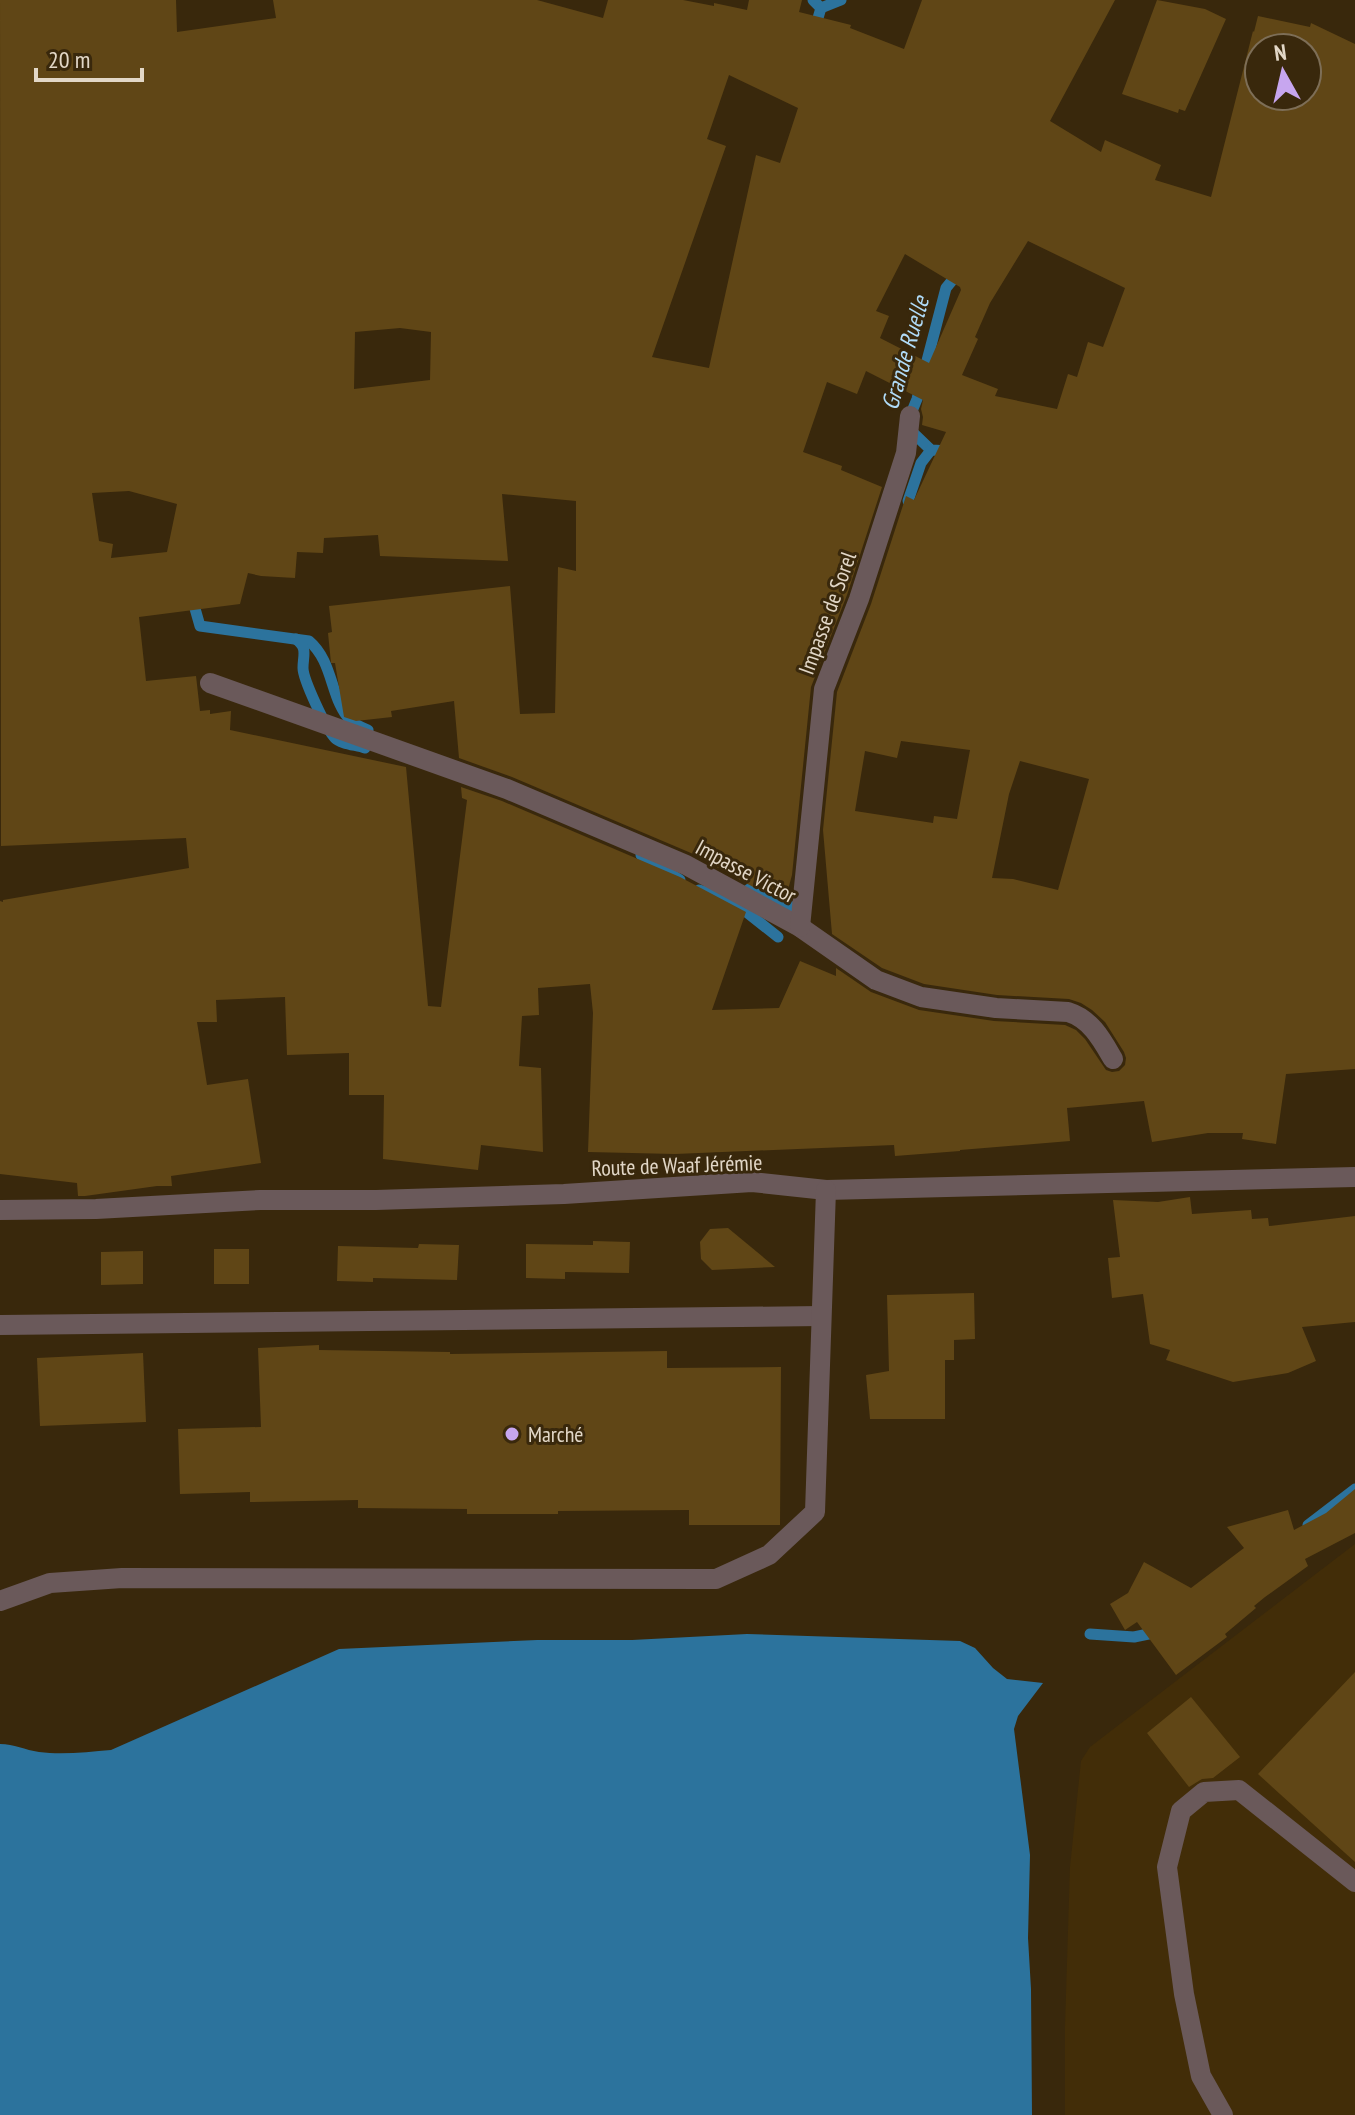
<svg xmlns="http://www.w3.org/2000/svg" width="1355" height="2115" font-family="'PT Sans Narrow',sans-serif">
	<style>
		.built { fill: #422d08 }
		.water { fill: #2c739d }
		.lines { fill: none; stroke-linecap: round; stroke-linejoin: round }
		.stream { stroke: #2c739d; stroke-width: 11 }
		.building { fill: #604616; fill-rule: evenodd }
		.minor { stroke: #6a595a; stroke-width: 20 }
		.poi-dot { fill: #c7a6ef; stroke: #39280c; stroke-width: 3 }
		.labels { text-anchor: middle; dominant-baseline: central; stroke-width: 6; stroke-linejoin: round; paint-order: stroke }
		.street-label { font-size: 22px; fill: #e2d7c7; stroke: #39280c }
		.poi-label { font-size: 22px; fill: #e2d7c7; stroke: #39280c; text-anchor: start }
		.water-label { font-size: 24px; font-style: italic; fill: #b0dbf8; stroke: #39280c }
	</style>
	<rect width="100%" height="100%" fill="#39280c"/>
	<polygon class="built" points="1355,1544 1355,2115 1065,2115 1065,2026 1070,1867 1081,1761 1090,1747"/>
	<path class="water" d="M747 1634 960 1641 975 1648 993 1668 1007 1679 1043 1683 1018 1716 1014 1729 1030 1855 1028 1938 1031 1989 1032 2115H0V1744C14 1744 25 1750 39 1752 62 1755 88 1752 111 1750L339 1649 537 1640H632Z"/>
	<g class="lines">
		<g class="stream">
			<polyline points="813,0 821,8 815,28"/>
			<polyline points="821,8 841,0"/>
			<polyline points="951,451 931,450 906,426 917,399 946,288 959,272"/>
			<polyline points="908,501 921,463 931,450"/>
			<path d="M192 598 200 626 309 641C334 662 330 700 351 721 355 725 363 728 368 730"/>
			<path d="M296 639C308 648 303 655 303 668 303 679 326 729 335 738 341 744 356 745 365 748"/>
			<polyline points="641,855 680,880"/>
			<polyline points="749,889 792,907"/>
			<polyline points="699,890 730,899 778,937"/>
			<polyline points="1308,1525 1355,1489"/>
			<polyline points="1090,1634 1134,1637 1158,1632"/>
		</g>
	</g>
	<g class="building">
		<path d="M0 0H176L177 32 276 18 273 0H537L603 18 608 0H683L714 6V3L747 10 749 0H802L799 12 851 25 850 28 904 49 922 0H1115L1050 121 1101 152 1105 140 1161 165 1155 180 1211 197 1253 31 1254 32 1258 16 1310 27 1311 23 1355 44V1069L1286 1074 1276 1144 1242 1139 1243 1133H1208L1152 1142 1144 1101 1067 1108 1070 1141 960 1150V1151L895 1156 894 1145 675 1154 588 1152 593 1013 590 984 538 988 539 1015 522 1016 519 1066 541 1068 543 1152 481 1145 478 1170 383 1159 384 1095H349V1053L287 1055 285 997 216 1000 217 1022H197L207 1085 248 1079 261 1163 171 1176 172 1186H157L85 1196H78L77 1183 0 1174V901L3 902V900L189 868 186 838 1 846ZM1259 48H1307V96H1259ZM729 75 798 108 780 163 756 155 709 368 652 357 726 146 707 139ZM1028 241 1125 288 1103 347 1088 342 1077 377 1068 374 1057 409 995 396 998 389 962 375 978 339 975 337 990 303ZM905 254 960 287 961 290 929 363 880 338 889 316 876 311ZM400 328 431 332 430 380 354 389 355 332ZM866 371 923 400 921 409 923 417 922 425 946 432 914 500 906 496 871 604 837 692 823 830 832 934 882 968 924 984 997 995 1069 999 1081 1003 1092 1010 1105 1022 1124 1052 1126 1058 1125 1065 1119 1071 1112 1072 1106 1070 1085 1039 1076 1030 1065 1025 994 1021 919 1010 871 992 836 968V976L800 961 779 1008 712 1010 746 912 680 877 502 801 461 787 462 798 467 800 441 1007 428 1006 406 767 230 730 231 711 210 714V710L200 711 196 676 146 681 139 617 240 604 248 573 261 576 295 578 297 552 323 553 324 538 378 535 380 556 508 561 502 494 576 501V571L558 567 555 713 520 714 510 586 329 606 332 632 328 633 331 663H335L344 717 356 721 392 717 391 711 454 701 459 758 512 777 691 853 755 888 786 897 792 875 811 687 847 595 882 487 841 470 842 466 803 452 827 382 857 394ZM129 491 177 504 167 552 111 558 113 544 99 541 92 493ZM901 741 970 750 957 819 934 816 933 823 855 811 865 751 897 758ZM1020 761 1089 779 1058 890 1013 879 992 878 1009 794Z"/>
		<polygon points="1157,0 1205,9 1226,19 1185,111 1179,109 1178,113 1122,94"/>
		<polygon points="1190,1197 1192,1214 1251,1210 1252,1219 1268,1218 1269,1226 1355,1216 1355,1322 1302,1327 1316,1361 1288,1373 1233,1382 1166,1360 1170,1350 1150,1344 1143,1294 1112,1298 1108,1258 1120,1257 1113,1200 1158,1202"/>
		<polygon points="728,1228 775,1267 712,1270 701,1259 700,1242 710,1229"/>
		<polygon points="593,1241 630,1242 629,1273 565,1272 565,1279 526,1278 526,1244 593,1245"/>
		<polygon points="419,1244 459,1245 457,1280 373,1278 373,1282 337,1281 338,1246 418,1248"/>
		<rect x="214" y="1249" width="35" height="35"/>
		<polygon points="143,1251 143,1284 101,1285 101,1252"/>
		<polygon points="974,1293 975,1339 954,1340 954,1360 945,1360 945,1419 870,1419 866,1375 889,1371 887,1295"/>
		<polygon points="319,1345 319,1350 450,1352 450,1354 667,1351 667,1368 781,1367 780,1525 689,1525 689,1510 558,1511 558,1514 467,1514 467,1509 358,1508 358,1500 250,1502 250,1492 180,1494 178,1429 261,1427 258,1348"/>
		<polygon points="143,1353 146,1422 40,1426 37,1358"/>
		<polygon points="1355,1489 1355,1533 1305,1559 1308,1566 1265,1597 1254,1606 1256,1608 1225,1634 1227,1637 1176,1675 1137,1622 1125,1630 1110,1604 1128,1593 1144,1562 1191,1588 1244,1548 1227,1527 1288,1510 1294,1530 1326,1513"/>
		<polygon points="1355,1672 1355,1862 1258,1774"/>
		<polygon points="1191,1697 1240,1757 1213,1778 1202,1779 1189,1787 1147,1733"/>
	</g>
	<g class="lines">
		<g class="minor">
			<path d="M210 683 507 789 686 865 800 927 876 980 921 997 996 1008 1068 1012C1091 1019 1102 1040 1113 1059"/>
			<polyline points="800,927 824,689 859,599 906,453 910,416"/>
			<polyline points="0,1210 96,1209 260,1200 376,1200 564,1194 752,1182 826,1190 1355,1177"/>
			<polyline points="0,1325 821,1316"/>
			<polyline points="0,1601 50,1583 122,1578 716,1579 769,1555 815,1512 826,1190"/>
			<polyline points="1223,2115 1201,2076 1184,1994 1167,1867 1181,1811 1204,1792 1239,1790 1355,1882"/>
		</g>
	</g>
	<circle class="poi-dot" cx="512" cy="1434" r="8"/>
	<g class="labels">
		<g class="street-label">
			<text transform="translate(827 613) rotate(-70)">Impasse de Sorel</text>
			<text transform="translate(746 871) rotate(28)">Impasse Victor</text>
			<text transform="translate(677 1165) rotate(-2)">Route de Waaf Jérémie</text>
		</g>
		<g class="poi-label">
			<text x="528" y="1434">Marché</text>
		</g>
		<g class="water-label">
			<text transform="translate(905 353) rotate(-74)">Grande Ruelle</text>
		</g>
	</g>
	<g transform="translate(1283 72) rotate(352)"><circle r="38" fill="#39280c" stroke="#7d6e57" stroke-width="2"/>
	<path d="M0-6L14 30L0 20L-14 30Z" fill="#c7a6ef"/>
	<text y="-12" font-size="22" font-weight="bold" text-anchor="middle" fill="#e2d7c7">N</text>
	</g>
	<path d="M36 68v12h106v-12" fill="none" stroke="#e2d7c7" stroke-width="4"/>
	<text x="48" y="68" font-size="24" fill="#e2d7c7" stroke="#39280c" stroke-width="6" paint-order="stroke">20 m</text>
</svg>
